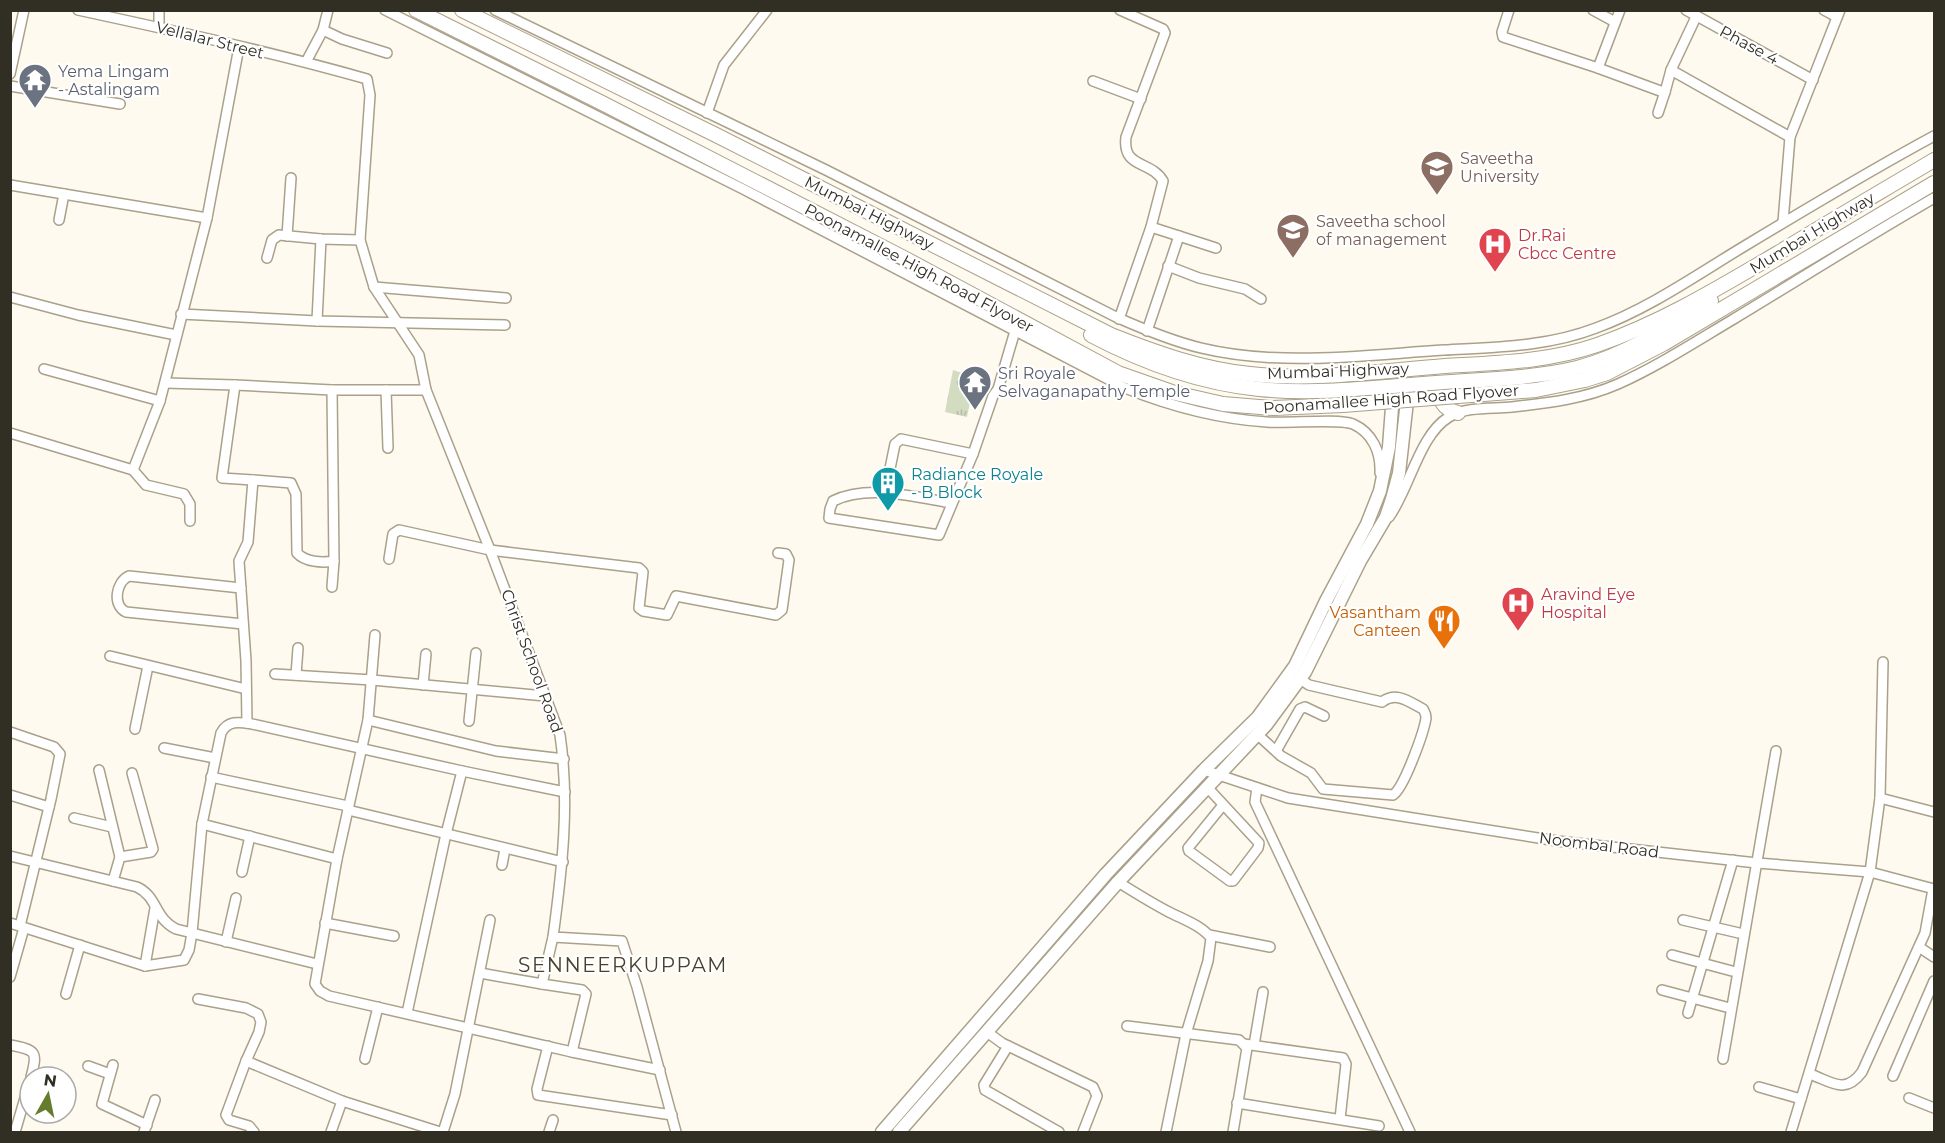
<svg xmlns="http://www.w3.org/2000/svg" width="1945" height="1143" font-family="Montserrat,sans-serif">
	<style>
		.park { fill: url(#park-tufts) }
		.lines { fill: none; stroke-linecap: round; stroke-linejoin: round }
		.minor-casing { stroke: #aba18a; stroke-width: 12 }
		.major-casing { stroke: #aba18a; stroke-width: 15 }
		.highway-casing { stroke: #aba18a; stroke-width: 16 }
		.minor { stroke: #fff; stroke-width: 9 }
		.major { stroke: #fff; stroke-width: 12 }
		.highway { stroke: #fff; stroke-width: 14 }
		.highway-bridge-casing { stroke: #aba18a; stroke-width: 16; stroke-linecap: butt }
		.highway-bridge { stroke: #fff; stroke-width: 14 }
		.labels { text-anchor: middle; dominant-baseline: central; stroke-width: 4.5; stroke-linejoin: round; paint-order: stroke }
		.street-label { font-size: 16px; fill: #312e24; stroke: #fff }
		.worship-label { font-size: 16px; fill: #5b616d; stroke: #fff; text-anchor: start }
		.education-label { font-size: 16px; fill: #785e54; stroke: #fff; text-anchor: start }
		.health-label { font-size: 16px; fill: #be3a42; stroke: #fff; text-anchor: start }
		.culture-label { font-size: 16px; fill: #0d838f; stroke: #fff; text-anchor: start }
		.food-label { font-size: 16px; fill: #c56008; stroke: #fff; text-anchor: end }
		.quarter-label { font-size: 20px; letter-spacing: 1.5px; fill: #4a412d; stroke: #fff }
	</style>
	<defs>
		<pattern id="park-tufts" width="24" height="20" patternUnits="userSpaceOnUse" patternTransform="scale(1.5)"><rect width="24" height="20" fill="#d3dcc1"/><path d="M3 7l-1-3M5 7V3M7 7l1-3M15 17l-1-3M17 17v-4M19 17l1-3" fill="none" stroke="#b6bda6"/></pattern>
	</defs>
	<rect width="100%" height="100%" fill="#fefaf0"/>
	<polygon class="park" points="953,370 975,377 967,417 945,412"/>
	<g class="lines">
		<g class="minor-casing">
			<g id="minor">
				<path d="M78 10C175 31 272 52 367 79L370 95 360 240 374 287 419 355 426 390 490 550 560 735C570 803 562 870 553 937L622 941 637 987 676 1132"/>
				<polyline points="159,10 159,27"/>
				<path d="M385 10 743 189 1125 388C1170 406 1218 419 1267 422 1288 424 1337 418 1353 424 1373 433 1381 453 1380 473"/>
				<path d="M495 10 826 170 1116 317C1143 329 1172 341 1201 348 1280 367 1364 355 1444 350 1496 347 1547 347 1596 328 1648 309 1695 276 1743 247 1806 209 1869 171 1934 136"/>
				<polyline points="1509,10 1502,32 1503,37 1598,68"/>
				<polyline points="1593,10 1615,22"/>
				<polyline points="1620,10 1598,68 1663,92 1665,92 1671,70 1790,137"/>
				<polyline points="1686,10 1813,80"/>
				<polyline points="1824,10 1837,17"/>
				<polyline points="323,30 342,39 387,53"/>
				<polyline points="306,62 323,30 328,10"/>
				<polyline points="1671,70 1696,17"/>
				<polyline points="10,74 24,10"/>
				<polyline points="1093,81 1141,99"/>
				<polyline points="10,86 120,104"/>
				<polyline points="707,113 724,65 767,10"/>
				<polyline points="1658,113 1665,92"/>
				<polyline points="10,185 207,218"/>
				<polyline points="59,220 64,194"/>
				<polyline points="1783,222 1790,137 1840,10"/>
				<polyline points="1151,227 1216,248"/>
				<polyline points="287,236 291,178"/>
				<polyline points="267,258 272,240 279,235 321,239 360,240"/>
				<polyline points="1168,266 1199,278 1245,289 1261,299"/>
				<polyline points="374,287 506,298"/>
				<polyline points="10,297 78,315 176,335"/>
				<polyline points="181,314 317,321 505,325"/>
				<path d="M1119 319 1151 227 1163 181C1151 160 1122 169 1126 137L1165 33 1163 29 1120 10"/>
				<polyline points="317,321 321,239"/>
				<polyline points="1147,331 1179,236"/>
				<polyline points="44,369 160,401"/>
				<polyline points="165,383 235,385 332,390 426,390"/>
				<polyline points="235,385 222,478 253,480 248,542 239,561 246,661 247,723"/>
				<polyline points="386,390 388,448"/>
				<polyline points="10,433 133,470 146,485 184,494 190,504 190,521"/>
				<polyline points="133,470 160,401 207,218 239,47"/>
				<path d="M253 480 291 483 296 494 297 553C305 562 322 563 334 561L332 390"/>
				<polyline points="885,493 895,444 901,439 973,454 993,396 998,389 1015,331"/>
				<path d="M952 503C915 497 868 484 833 501L830 509 829 518 939 535 973 454"/>
				<path d="M1389 517C1410 488 1419 435 1449 417 1467 406 1492 409 1512 407 1548 403 1584 399 1618 384 1658 366 1695 342 1732 320 1800 279 1866 237 1934 198"/>
				<polyline points="389,559 393,534 399,530 490,550 639,568 643,572 639,608 643,611 667,615 676,596 776,615 782,610 789,560 786,554 778,553"/>
				<polyline points="332,587 334,561"/>
				<path d="M241 588 129 576C116 582 112 605 126 612L243 624"/>
				<polyline points="375,635 368,720 337,859 315,984 320,991 329,996 572,1052 660,1070"/>
				<polyline points="110,656 246,689"/>
				<polyline points="275,674 372,680 545,696"/>
				<polyline points="296,675 298,648"/>
				<polyline points="423,685 426,654"/>
				<polyline points="368,720 496,751 564,759"/>
				<polyline points="469,721 476,653"/>
				<polyline points="135,729 148,666"/>
				<polyline points="10,732 54,747 60,754 51,799 20,926"/>
				<path d="M1257 734 1281 756 1311 773 1323 789 1393 795C1404 788 1424 732 1426 718 1426 713 1425 713 1423 709 1409 702 1397 691 1382 702L1309 685 1300 679"/>
				<polyline points="164,748 215,758"/>
				<polyline points="1276,751 1300,709 1305,707 1324,716"/>
				<polyline points="99,770 120,857 113,881"/>
				<polyline points="1204,770 1288,798 1557,841 1757,863 1870,872 1880,798 1934,812"/>
				<polyline points="211,777 348,806"/>
				<polyline points="1207,787 1259,843 1258,848 1233,881 1230,881 1189,851 1188,848 1223,805"/>
				<polyline points="1257,788 1255,802 1410,1132"/>
				<polyline points="10,795 49,807"/>
				<polyline points="1880,798 1883,662"/>
				<polyline points="348,810 563,862"/>
				<polyline points="74,818 112,827"/>
				<polyline points="202,824 337,859"/>
				<path d="M10 856 137 887C158 897 154 918 176 929L317 964"/>
				<polyline points="120,857 151,852 153,849 132,773"/>
				<polyline points="502,865 505,849"/>
				<polyline points="242,872 250,836"/>
				<path d="M1118 882C1134 892 1150 902 1167 911 1182 919 1201 925 1211 938L1208 961 1186 1034 1166 1132"/>
				<polyline points="1683,920 1739,933"/>
				<path d="M10 923 145 966 184 960 189 950 192 933 202 824 221 733C228 720 239 722 252 724L462 771 565 792"/>
				<polyline points="325,923 394,936"/>
				<polyline points="1209,935 1270,947"/>
				<polyline points="226,942 236,898"/>
				<polyline points="1919,947 1934,957"/>
				<polyline points="1672,955 1732,971"/>
				<polyline points="145,966 155,908"/>
				<polyline points="480,973 542,984 553,937"/>
				<polyline points="10,977 24,928"/>
				<polyline points="542,984 582,990 586,994 572,1052"/>
				<polyline points="1662,990 1726,1007"/>
				<polyline points="66,994 80,945"/>
				<polyline points="198,999 246,1008 258,1014 261,1022 259,1032 246,1061 226,1115 229,1120 249,1126 254,1132"/>
				<polyline points="407,1013 446,834 462,771"/>
				<polyline points="1688,1013 1733,860"/>
				<polyline points="1127,1026 1239,1040 1247,1048 1233,1132"/>
				<polyline points="987,1032 1002,1043 1093,1087 1097,1096 1083,1132"/>
				<polyline points="1244,1044 1343,1058 1346,1064 1340,1119"/>
				<path d="M10 1045C36 1050 38 1051 31 1077"/>
				<polyline points="1254,1045 1263,992"/>
				<polyline points="548,1046 537,1089 538,1095 672,1115"/>
				<polyline points="1008,1046 984,1085 985,1090 1059,1132"/>
				<polyline points="365,1059 378,1007"/>
				<polyline points="1723,1059 1776,751"/>
				<polyline points="246,1061 342,1101 440,1132"/>
				<polyline points="113,1065 102,1104 147,1125"/>
				<polyline points="88,1066 110,1074"/>
				<path d="M1810 1074C1832 1082 1845 1095 1862 1072L1925 933 1933 889"/>
				<polyline points="1893,1076 1934,981"/>
				<polyline points="1759,1087 1801,1099"/>
				<polyline points="1909,1098 1934,1108"/>
				<polyline points="1237,1103 1379,1126"/>
				<polyline points="15,1132 30,1081"/>
				<polyline points="144,1132 155,1100"/>
				<polyline points="331,1132 342,1101"/>
				<polyline points="443,1132 455,1094 490,920"/>
				<polyline points="549,1132 553,1120"/>
				<polyline points="1791,1132 1870,872 1934,889"/>
			</g>
		</g>
		<g class="major-casing">
			<g id="major">
				<polyline points="882,1132 1106,874 1204,770 1258,717 1295,666 1326,601 1367,524 1380,491 1389,447 1393,394"/>
				<polyline points="899,1132 1118,882 1266,725 1305,672 1360,561 1386,517 1392,499 1399,473 1408,392"/>
			</g>
		</g>
		<g class="highway-casing">
			<g id="highway">
				<polyline points="416,10 604,104 904,258 1118,373 1175,393 1223,404 1273,408 1343,405"/>
				<path d="M462 10 716 135 1111 335C1156 353 1202 369 1250 374 1314 381 1381 371 1445 366 1495 363 1548 362 1597 345 1661 323 1720 287 1778 253 1830 221 1882 191 1934 160"/>
				<path d="M1091 335C1144 363 1199 383 1259 389 1318 395 1378 387 1436 383 1483 379 1531 379 1577 368 1624 356 1670 327 1711 301"/>
				<path d="M1445 387C1436 400 1444 409 1458 413"/>
				<polyline points="1458,396 1536,390 1585,380 1607,373 1663,344 1934,183"/>
			</g>
		</g>
		<use href="#minor" class="minor"/>
		<use href="#major" class="major"/>
		<use href="#highway" class="highway"/>
		<g class="highway-bridge-casing">
			<polyline id="highway-bridge" points="1343,405 1458,396"/>
		</g>
		<use href="#highway-bridge" class="highway-bridge"/>
	</g>
	<defs>
		<g id="temple-pin" transform="scale(1.725)"><path d="M0 17L-7.5 6A9.5 9.5 0 1 1 7.5 6Z" fill="#6b7280" stroke="#fff"/><path d="M0-6L5-2H3V0L6.5 2.5H4V6H1.5V3h-3V6H-4V2.5H-6.5L-3 0V-2H-5Z" fill="#fff"/></g>
		<g id="university-pin" transform="scale(1.725)"><path d="M0 17L-7.5 6A9.5 9.5 0 1 1 7.5 6Z" fill="#8d6e63" stroke="#fff"/><path d="M0-5L7-2L0 1L-7-2ZM-4 1L0 2.5L4 1V4Q0 6-4 4Z" fill="#fff"/></g>
		<g id="hospital-pin" transform="scale(1.725)"><path d="M0 17L-7.5 6A9.5 9.5 0 1 1 7.5 6Z" fill="#e0444e" stroke="#fff"/><path d="M-5-5h3v3.5h4V-5h3V5h-3V1.5h-4V5h-3Z" fill="#fff"/></g>
		<g id="building-pin" transform="scale(1.725)"><path d="M0 17L-7.5 6A9.5 9.5 0 1 1 7.5 6Z" fill="#0f9aa8" stroke="#fff"/><path d="M-4-6H4V6H1V3H-1V6H-4ZM-2.5-4.3h1.7v1.8h-1.7ZM.8-4.3h1.7v1.8H.8ZM-2.5-1h1.7V.8h-1.7ZM.8-1h1.7V.8H.8Z" fill="#fff"/></g>
		<g id="restaurant-pin" transform="scale(1.725)"><path d="M0 17L-7.5 6A9.5 9.5 0 1 1 7.5 6Z" fill="#e8710a" stroke="#fff"/><path d="M-5-6h1v4h1v-4h1v4h1v-4h1v5L-1.5 .5V6h-2V.5L-5-1ZM5-6V6H3V1.5H1.5Q1.5-4 5-6Z" fill="#fff"/></g>
	</defs>
	<g fill-rule="evenodd">
		<use href="#temple-pin" x="35" y="80"/>
		<use href="#university-pin" x="1437" y="167"/>
		<use href="#university-pin" x="1293" y="230"/>
		<use href="#hospital-pin" x="1495" y="244"/>
		<use href="#temple-pin" x="975" y="382"/>
		<use href="#building-pin" x="888" y="483"/>
		<use href="#hospital-pin" x="1518" y="603"/>
		<use href="#restaurant-pin" x="1444" y="621"/>
	</g>
	<g class="labels">
		<g class="street-label">
			<text transform="translate(210 40) rotate(14)">Vellalar Street</text>
			<text transform="translate(1749 45) rotate(28)">Phase 4</text>
			<text transform="translate(869 213) rotate(27)">Mumbai Highway</text>
			<text transform="translate(1812 233) rotate(-31)">Mumbai Highway</text>
			<text transform="translate(919 268) rotate(28)">Poonamallee High Road Flyover</text>
			<text transform="translate(1338 371) rotate(-2)">Mumbai Highway</text>
			<text transform="translate(1391 399) rotate(-4)">Poonamallee High Road Flyover</text>
			<text transform="translate(532 661) rotate(70)">Christ School Road</text>
			<text transform="translate(1599 845) rotate(7)">Noombal Road</text>
		</g>
		<g class="worship-label">
			<text x="58" y="71">Yema Lingam<tspan x="58" dy="18">- Astalingam</tspan></text>
			<text x="998" y="373">Sri Royale<tspan x="998" dy="18">Selvaganapathy Temple</tspan></text>
		</g>
		<g class="education-label">
			<text x="1460" y="158">Saveetha<tspan x="1460" dy="18">University</tspan></text>
			<text x="1316" y="221">Saveetha school<tspan x="1316" dy="18">of management</tspan></text>
		</g>
		<g class="health-label">
			<text x="1518" y="235">Dr.Rai<tspan x="1518" dy="18">Cbcc Centre</tspan></text>
			<text x="1541" y="594">Aravind Eye<tspan x="1541" dy="18">Hospital</tspan></text>
		</g>
		<g class="culture-label">
			<text x="911" y="474">Radiance Royale<tspan x="911" dy="18">- B Block</tspan></text>
		</g>
		<g class="food-label">
			<text x="1421" y="612">Vasantham<tspan x="1421" dy="18">Canteen</tspan></text>
		</g>
		<g class="quarter-label">
			<text x="623" y="965">SENNEERKUPPAM</text>
		</g>
	</g>
	<rect width="1945" height="1143" fill="none" stroke="#312e24" stroke-width="24"/>
	<g transform="translate(48 1095) rotate(9)"><circle r="28" fill="#ffffff" stroke="#adaba7" stroke-width="1.5"/>
	<path d="M0-4.5L10 22L0 15L-10 22Z" fill="#657b2d"/>
	<text y="-9" font-size="16" font-weight="bold" text-anchor="middle" fill="#312e24">N</text>
	</g>
</svg>
